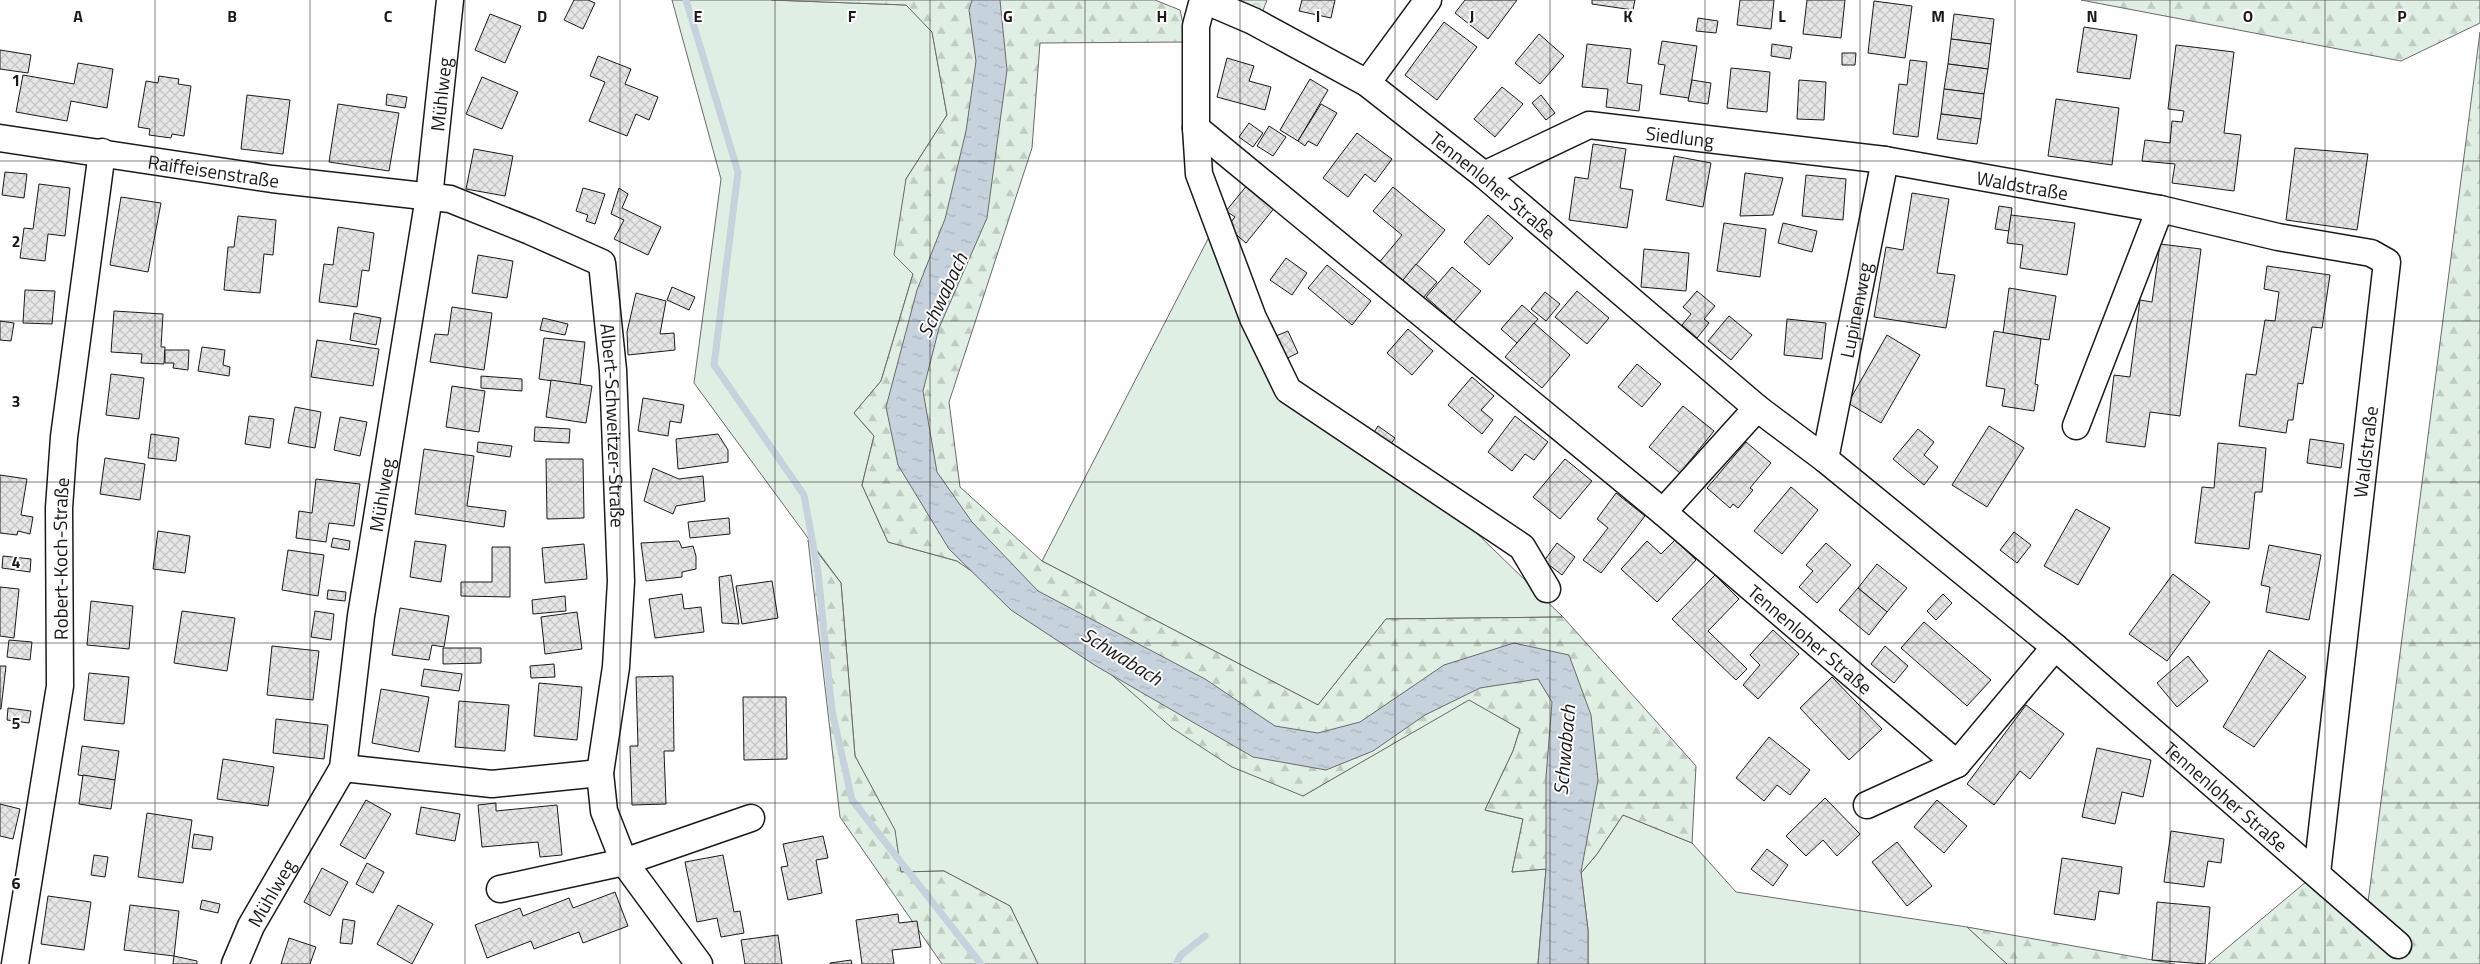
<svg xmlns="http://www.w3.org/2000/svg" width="2480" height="964" font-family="'Titillium Web',sans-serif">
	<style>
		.green { fill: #e0efe3; stroke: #6a6a6a }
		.forest { fill: url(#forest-firs); stroke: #6a6a6a }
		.park { fill: url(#park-crowns); stroke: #6a6a6a }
		.water { fill: url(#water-ripples); stroke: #6a6a6a }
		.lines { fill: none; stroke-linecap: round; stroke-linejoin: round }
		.stream { stroke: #c6d2dc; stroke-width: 7 }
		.building { fill: url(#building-cross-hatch); stroke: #1a1a1a }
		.minor-casing { stroke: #1a1a1a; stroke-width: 29 }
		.minor { stroke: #fff; stroke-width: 26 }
		.grid { fill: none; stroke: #1a1a1a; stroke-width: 1; stroke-opacity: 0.55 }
		.labels { text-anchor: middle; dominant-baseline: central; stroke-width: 4; stroke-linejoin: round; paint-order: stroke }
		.street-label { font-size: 19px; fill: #1a1a1a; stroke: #fff }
		.water-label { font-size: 20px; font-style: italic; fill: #1a1a1a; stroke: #fff }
		.grid-label { font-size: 16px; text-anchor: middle; font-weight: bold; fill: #1a1a1a; stroke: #fff; stroke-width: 4; stroke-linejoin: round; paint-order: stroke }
	</style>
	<defs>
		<pattern id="forest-firs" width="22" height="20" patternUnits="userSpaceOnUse" patternTransform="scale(1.25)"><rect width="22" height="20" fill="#e0efe3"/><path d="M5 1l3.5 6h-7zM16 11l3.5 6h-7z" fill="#c0ccc2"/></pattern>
		<pattern id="park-crowns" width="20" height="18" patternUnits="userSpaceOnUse" patternTransform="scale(1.25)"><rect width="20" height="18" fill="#e0efe3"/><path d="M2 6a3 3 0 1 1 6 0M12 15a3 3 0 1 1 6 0" fill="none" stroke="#c0ccc2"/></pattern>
		<pattern id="water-ripples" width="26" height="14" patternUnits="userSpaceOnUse" patternTransform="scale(1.25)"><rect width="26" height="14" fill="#c6d2dc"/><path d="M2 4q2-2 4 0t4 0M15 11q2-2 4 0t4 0" fill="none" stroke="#aab4bc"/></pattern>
		<pattern id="building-cross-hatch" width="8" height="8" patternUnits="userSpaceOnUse" patternTransform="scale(1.25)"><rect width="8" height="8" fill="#e6e6e6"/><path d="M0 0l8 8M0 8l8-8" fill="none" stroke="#c5c5c5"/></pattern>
	</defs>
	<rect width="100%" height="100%" fill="#fff"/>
	<g class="green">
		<polygon points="672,0 771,0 906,5 932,31 947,115 906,179 913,274 881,381 854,413 874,436 862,485 888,542 957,561 1303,796 1469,699 1520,729 1513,751 1485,810 1523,819 1512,872 1546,869 1538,964 1038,964 1010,906 944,871 901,872 894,830 855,756 841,583 694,383 721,179"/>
		<polygon points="1209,237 1283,397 1459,516 1563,617 1386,619 1318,705 1042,561"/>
		<polygon points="1623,815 1692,843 1736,892 1967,927 2007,964 1588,964 1588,930 1581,873 1597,854"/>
	</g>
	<g class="forest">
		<polygon points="771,0 1155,0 1180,10 1187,42 1040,43 1032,148 949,402 960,487 1042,561 1318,705 1386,619 1563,617 1696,766 1692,843 1623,815 1597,854 1581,873 1546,869 1512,872 1523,819 1485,810 1513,751 1520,729 1469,700 1303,796 1232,767 1172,728 1081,648 957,561 888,542 862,485 874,436 854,413 881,381 913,274 894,255 906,179 947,115 932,32 906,5"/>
		<polygon points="2081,0 2480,0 2480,23 2401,61"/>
		<polygon points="2480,32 2480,964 2208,964 2313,876 2366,918"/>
		<polygon points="808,540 841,583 855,756 895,830 901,872 944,871 1010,906 1038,964 942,964 840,817"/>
		<polygon points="1967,927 2175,964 2007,964"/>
	</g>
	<polygon class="park" points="1238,0 1267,0 1262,13"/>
	<polygon class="water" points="972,0 1000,0 1007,70 987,218 939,328 923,391 937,472 972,522 1038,591 1205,679 1275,726 1318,733 1360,722 1444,665 1514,643 1569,655 1591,715 1598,780 1581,872 1588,930 1588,964 1538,964 1546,869 1546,777 1552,702 1538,679 1480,688 1425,715 1373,751 1326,770 1253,757 1096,666 1011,610 949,549 898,465 886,407 917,290 945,219 966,131 976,61 969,10"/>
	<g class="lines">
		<g class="stream">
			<polyline points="686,0 738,172 714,365 804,495 818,572 832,711 852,800 981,964"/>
			<polyline points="1176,964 1181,955 1205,936"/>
		</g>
	</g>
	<g class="building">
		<polygon points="574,0 588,0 595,3 583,29 564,20"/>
		<polygon points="1302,0 1335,0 1331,18 1299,11"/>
		<polygon points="1465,0 1517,0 1488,39 1455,13"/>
		<polygon points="1592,0 1635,0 1633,10 1592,4"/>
		<polygon points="1740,0 1774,0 1771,29 1737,25"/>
		<polygon points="1807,0 1845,0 1841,38 1803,34"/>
		<polygon points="1874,1 1912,6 1905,58 1868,53"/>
		<polygon points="490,14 521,26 505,63 475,50"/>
		<polygon points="1954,14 1994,19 1991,44 1951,39"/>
		<polygon points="1698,18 1718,21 1716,33 1696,31"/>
		<polygon points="1444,22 1477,47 1437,100 1405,75"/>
		<polygon points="2084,27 2137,35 2130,79 2077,72"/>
		<polygon points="1539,34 1564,56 1540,84 1515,63"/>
		<polygon points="1951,39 1991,44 1988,69 1948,64"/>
		<polygon points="1662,41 1697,46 1689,98 1660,94 1665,65 1658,64"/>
		<polygon points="1587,44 1631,49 1627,83 1642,85 1639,111 1606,107 1608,89 1582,87"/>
		<polygon points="1772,44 1792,47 1790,59 1771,56"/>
		<polygon points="2176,45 2234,52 2224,133 2241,135 2234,191 2172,183 2175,164 2142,161 2145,140 2170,143 2172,121 2182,122 2184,111 2168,109"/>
		<polygon points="0,50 31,55 28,73 0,69"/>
		<polygon points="1842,53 1856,53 1855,65 1842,65"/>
		<polygon points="598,56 631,69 625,84 658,97 649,120 636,114 627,136 589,121 605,82 590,76"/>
		<polygon points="1227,58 1254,66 1249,81 1271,87 1265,110 1217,97"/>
		<polygon points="1910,60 1927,62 1918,137 1893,134 1899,84 1907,85"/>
		<polygon points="78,63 113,69 107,108 71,101 67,121 16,112 23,75 74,84"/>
		<polygon points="1948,64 1988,69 1984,94 1944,89"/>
		<polygon points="1731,68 1770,72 1767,112 1727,108"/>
		<polygon points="159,76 179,79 178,84 191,86 184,136 172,134 171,138 149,135 150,129 138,127 146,81 158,83"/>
		<polygon points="482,77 518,92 502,129 466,114"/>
		<polygon points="1310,79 1328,90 1298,141 1280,130"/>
		<polygon points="1692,80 1711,83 1708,104 1688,101"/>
		<polygon points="1799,80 1826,82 1824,120 1797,119"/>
		<polygon points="1502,87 1523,104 1495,137 1474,119"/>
		<polygon points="1944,89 1984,94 1981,119 1941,114"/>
		<polygon points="387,94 407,97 405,108 386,105"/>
		<polygon points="247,95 290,100 283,154 241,149"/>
		<polygon points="1541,95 1555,113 1546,120 1532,103"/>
		<polygon points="2056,99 2119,108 2112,165 2048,156"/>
		<polygon points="338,104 399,113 389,171 329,162"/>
		<polygon points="1321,104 1337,113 1317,146 1308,141 1305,146 1298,141"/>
		<polygon points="1941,114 1981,119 1977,144 1937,139"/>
		<polygon points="1249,123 1263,133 1253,147 1239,137"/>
		<polygon points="1269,126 1286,137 1273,156 1257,146"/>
		<polygon points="1357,133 1392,159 1375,182 1365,174 1348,197 1323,178"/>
		<polygon points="1593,144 1626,149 1620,188 1633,190 1627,228 1569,220 1575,177 1588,179"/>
		<polygon points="2295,148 2368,154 2357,230 2286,220"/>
		<polygon points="474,149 513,156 505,196 466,189"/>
		<polygon points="1674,156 1711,163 1703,207 1666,200"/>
		<polygon points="5,172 27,174 24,198 2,195"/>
		<polygon points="1745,173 1783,178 1773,215 1740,216"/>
		<polygon points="1806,175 1846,179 1843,220 1802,216"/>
		<polygon points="39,184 70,188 65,236 48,234 45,261 20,258 24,228 33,229"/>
		<polygon points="1248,184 1276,206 1246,243 1227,227 1235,217 1226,211"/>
		<polygon points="1393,187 1445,230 1401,283 1378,264 1402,235 1373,211"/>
		<polygon points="583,188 605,194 595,224 586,221 588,215 576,211"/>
		<polygon points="619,188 628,194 622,208 661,227 648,255 614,239 624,220 611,214"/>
		<polygon points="1912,193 1949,199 1937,273 1955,275 1946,328 1874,317 1886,247 1903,250"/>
		<polygon points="121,197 161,203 148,272 110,265"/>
		<polygon points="1999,206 2012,208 2009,231 1995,229"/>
		<polygon points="1488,215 1513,238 1489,265 1464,242"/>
		<polygon points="2011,215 2075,223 2067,275 2020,268 2023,245 2007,243"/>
		<polygon points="238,216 276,220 273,255 264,254 260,293 224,290 228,247 234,247"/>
		<polygon points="1724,223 1766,229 1760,277 1717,271"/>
		<polygon points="1783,223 1817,231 1812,252 1778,243"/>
		<polygon points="338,227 374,233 369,271 362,270 357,307 319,302 324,264 333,265"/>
		<polygon points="2160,244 2201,249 2180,416 2150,412 2145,447 2106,442 2114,375 2130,377 2140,300 2152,302"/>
		<polygon points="1644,249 1689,253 1686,291 1641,287"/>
		<polygon points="478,255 513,261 507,298 472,293"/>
		<polygon points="1286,258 1307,273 1292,295 1270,280"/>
		<polygon points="1416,264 1437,282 1423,298 1403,280"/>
		<polygon points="1327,265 1371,301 1352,325 1308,288"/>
		<polygon points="2267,266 2330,275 2322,328 2312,327 2303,384 2298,383 2293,420 2288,420 2286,433 2239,426 2246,374 2256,375 2265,320 2275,321 2279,292 2264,289"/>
		<polygon points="1452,267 1481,291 1454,322 1426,297"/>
		<polygon points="672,287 695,297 689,310 667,300"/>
		<polygon points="2009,288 2056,296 2049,340 2003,333"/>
		<polygon points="25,290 55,291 52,324 23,323"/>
		<polygon points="1577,291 1609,318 1587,344 1555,317"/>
		<polygon points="1697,291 1715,306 1704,319 1709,323 1697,338 1682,325 1691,314 1683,307"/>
		<polygon points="1545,292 1560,304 1546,321 1531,309"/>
		<polygon points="636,293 666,301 660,334 674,333 675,350 628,355 627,332"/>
		<polygon points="1522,305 1538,319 1517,343 1501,329"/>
		<polygon points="452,307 492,313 484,370 430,362 435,334 448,335"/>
		<polygon points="114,311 163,314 161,347 165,347 164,364 141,363 142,354 111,352"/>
		<polygon points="354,313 381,318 376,345 350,340"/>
		<polygon points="1729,316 1752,335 1731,360 1708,341"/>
		<polygon points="543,318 568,324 565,335 540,330"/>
		<polygon points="1787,319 1826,323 1822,359 1784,355"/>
		<polygon points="0,321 14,323 11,341 0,340"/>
		<polygon points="1534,323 1570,355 1542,388 1505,357"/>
		<polygon points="1408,329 1433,351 1412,375 1387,353"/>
		<polygon points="1288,331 1298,353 1281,361 1271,338"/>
		<polygon points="1994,331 2041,339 2035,384 2038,385 2034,411 2002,406 2005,389 1986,386"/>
		<polygon points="1887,335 1920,355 1881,423 1848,403"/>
		<polygon points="544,338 585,342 580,385 539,379"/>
		<polygon points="317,340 379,349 373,386 311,377"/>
		<polygon points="202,347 225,350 223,365 230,367 229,376 198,371"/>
		<polygon points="165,350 189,350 188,370 173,368 174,363 165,363"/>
		<polygon points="1637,364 1661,384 1642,407 1618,387"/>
		<polygon points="111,374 144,378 139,419 106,415"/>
		<polygon points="481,376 522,379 522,391 481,388"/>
		<polygon points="1472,377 1494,396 1481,410 1493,420 1482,434 1448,405"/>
		<polygon points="551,380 592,386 586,423 546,417"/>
		<polygon points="452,386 485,391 479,432 446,427"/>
		<polygon points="643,398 684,405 681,423 670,421 668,436 638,431"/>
		<polygon points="1683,406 1714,431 1680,473 1649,447"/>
		<polygon points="295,407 321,412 315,448 288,443"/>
		<polygon points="249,416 274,419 270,448 245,444"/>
		<polygon points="1515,416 1548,442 1534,460 1525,454 1512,471 1488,452"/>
		<polygon points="340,417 367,422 360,456 334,450"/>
		<polygon points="1378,426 1395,438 1388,448 1371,437"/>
		<polygon points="1989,426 2024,448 1987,507 1952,485"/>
		<polygon points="535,427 570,429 569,443 534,441"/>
		<polygon points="1918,429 1934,442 1924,455 1938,467 1924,485 1893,459"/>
		<polygon points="151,434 179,438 176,461 148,458"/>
		<polygon points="718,434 728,450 728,462 678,469 676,439"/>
		<polygon points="2310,439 2344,444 2341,468 2307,463"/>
		<polygon points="478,442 512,446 510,457 477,452"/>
		<polygon points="1746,442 1771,463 1750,488 1753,490 1738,508 1733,504 1730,508 1707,488"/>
		<polygon points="2218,443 2266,448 2262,492 2255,492 2249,549 2195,543 2202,487 2214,488"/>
		<polygon points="424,449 474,456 467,506 506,511 504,527 415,514"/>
		<polygon points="105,458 145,464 140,500 100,494"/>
		<polygon points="546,459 583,459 584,518 547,519"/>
		<polygon points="1565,459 1592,481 1560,519 1533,497"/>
		<polygon points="653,468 679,479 703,476 705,501 676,506 673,514 644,501"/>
		<polygon points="0,475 27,479 21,515 33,517 30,534 18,531 17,535 0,533"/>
		<polygon points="316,479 360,484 354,526 329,523 326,542 296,538 299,511 312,513"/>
		<polygon points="1791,487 1818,510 1782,554 1754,531"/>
		<polygon points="1616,493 1645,516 1601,573 1583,560 1608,528 1597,519"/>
		<polygon points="2076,509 2110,528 2078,585 2044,566"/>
		<polygon points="729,518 730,534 690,538 688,522"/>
		<polygon points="158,531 190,536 185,573 153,569"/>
		<polygon points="2014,532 2031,545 2017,563 2000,550"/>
		<polygon points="333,538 350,541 349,550 331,547"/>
		<polygon points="1675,540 1696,560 1657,602 1621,569 1647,541 1661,554"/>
		<polygon points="415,541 446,545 441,582 410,577"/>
		<polygon points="679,541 682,548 693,546 696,556 696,569 682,572 682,577 646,581 641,543"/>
		<polygon points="1557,543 1575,557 1562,575 1544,561"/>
		<polygon points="1826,543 1851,565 1817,603 1799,587 1813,571 1806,565"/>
		<polygon points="584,544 587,579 545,583 542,548"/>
		<polygon points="2269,545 2321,555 2309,620 2266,612 2270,587 2261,585"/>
		<polygon points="492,547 510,547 510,597 461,596 461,582 492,582"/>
		<polygon points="288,550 324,555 318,596 282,590"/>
		<polygon points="3,556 31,559 30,572 2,568"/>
		<polygon points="1877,564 1907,588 1887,612 1858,588"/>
		<polygon points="2173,574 2210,602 2167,661 2129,634"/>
		<polygon points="731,575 739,624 722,623 719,577"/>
		<polygon points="1715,575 1739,599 1708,631 1747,669 1736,680 1672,619"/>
		<polygon points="772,581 778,618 742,624 736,586"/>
		<polygon points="0,587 19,589 14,638 0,636"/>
		<polygon points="1858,588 1887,612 1869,635 1839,610"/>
		<polygon points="328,590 346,592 345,601 327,599"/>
		<polygon points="682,594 684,609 701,607 704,632 655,638 649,599"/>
		<polygon points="1943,594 1952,603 1936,620 1927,611"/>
		<polygon points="565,596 566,611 533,614 532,600"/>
		<polygon points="91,601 133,606 129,649 87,645"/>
		<polygon points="400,608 449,616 444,647 432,645 429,660 392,655"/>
		<polygon points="182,611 235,618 227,671 174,663"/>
		<polygon points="315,611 334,614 331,640 311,637"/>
		<polygon points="577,612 582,649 545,654 541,617"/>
		<polygon points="1924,622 1991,680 1967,706 1901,648"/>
		<polygon points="1773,630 1799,654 1758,699 1743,685 1760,665 1750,655"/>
		<polygon points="9,640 32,642 30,660 7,657"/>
		<polygon points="272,646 319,651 313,700 267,695"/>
		<polygon points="1885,646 1908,666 1894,683 1871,664"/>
		<polygon points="443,648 481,648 481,663 443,664"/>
		<polygon points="2269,650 2306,677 2254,747 2223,727"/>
		<polygon points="2188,656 2208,681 2177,707 2157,683"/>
		<polygon points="554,664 555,677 531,678 530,666"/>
		<polygon points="0,666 6,666 1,709 0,709"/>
		<polygon points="424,669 462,674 459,691 421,686"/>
		<polygon points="89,673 129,677 124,724 84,720"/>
		<polygon points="673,676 674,751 664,751 666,804 632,805 630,746 638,746 636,677"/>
		<polygon points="1832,677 1882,729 1849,760 1800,708"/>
		<polygon points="539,683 582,687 577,740 534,736"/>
		<polygon points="381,689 429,697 419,752 372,743"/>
		<polygon points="743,697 786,697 787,759 744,760"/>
		<polygon points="459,701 509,705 505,751 455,747"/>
		<polygon points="2026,705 2064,734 2030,779 2020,771 1994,805 1967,784"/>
		<polygon points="8,708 31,711 29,723 7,720"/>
		<polygon points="276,719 328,725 324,759 273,753"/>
		<polygon points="1769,737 1810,770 1790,795 1777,785 1764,801 1736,778"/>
		<polygon points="82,746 119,751 115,780 78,775"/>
		<polygon points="2097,748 2151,760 2143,797 2122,792 2115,824 2082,817"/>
		<polygon points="223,759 274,767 268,806 217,799"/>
		<polygon points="83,775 115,780 111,809 79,804"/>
		<polygon points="1825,798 1860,834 1837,856 1823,840 1806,856 1786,836"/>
		<polygon points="366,800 391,814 365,859 340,845"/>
		<polygon points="1937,800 1967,826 1944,853 1914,827"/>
		<polygon points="496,803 496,811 557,805 562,855 540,857 538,842 482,847 478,805"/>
		<polygon points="0,804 20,809 13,839 0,836"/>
		<polygon points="421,807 460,814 455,841 416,834"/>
		<polygon points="147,813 192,820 183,883 138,877"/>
		<polygon points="2171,831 2224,839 2221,863 2208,861 2204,887 2164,882"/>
		<polygon points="194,834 213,837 211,850 192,848"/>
		<polygon points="823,836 828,858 816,860 822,893 788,900 781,867 788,866 783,844"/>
		<polygon points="1897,842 1932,886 1907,906 1872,862"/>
		<polygon points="1767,849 1788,865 1773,886 1751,869"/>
		<polygon points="94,855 108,857 105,877 91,875"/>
		<polygon points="723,855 734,912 740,911 744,933 721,937 717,918 697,922 685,862"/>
		<polygon points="2062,858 2122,867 2119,894 2099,891 2095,920 2054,914"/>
		<polygon points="367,863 384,872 373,893 356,884"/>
		<polygon points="322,868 348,882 330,916 304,902"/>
		<polygon points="615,892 628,926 583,943 579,932 534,949 531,941 487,958 475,925 520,908 523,916 569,898 573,908"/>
		<polygon points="48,896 91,902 84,950 41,944"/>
		<polygon points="202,900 220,904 218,913 200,909"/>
		<polygon points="2157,902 2210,907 2205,964 2152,960"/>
		<polygon points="130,905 179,911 174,956 124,950"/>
		<polygon points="398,905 433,924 412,964 377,944"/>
		<polygon points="898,914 899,923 917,921 921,947 892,950 894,964 862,964 856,920"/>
		<polygon points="343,919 355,921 352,944 340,943"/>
		<polygon points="778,935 782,964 745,964 741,940"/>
		<polygon points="289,938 316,947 310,964 281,964"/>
		<polygon points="174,956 197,961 197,964 173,964"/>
		<polygon points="851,960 852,964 830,964 830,963"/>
	</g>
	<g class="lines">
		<g class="minor-casing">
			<g id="minor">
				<path id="s1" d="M1203 0 1196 26V128L1663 512 1957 764 2055 647"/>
				<path id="s2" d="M1204 0 1253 21 1367 83 1484 175 1757 408 1825 459 2055 647 2398 945"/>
				<polyline points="1367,83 1428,0"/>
				<polyline points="1196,128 1199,174 1253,318 1288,390 1522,547 1547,589"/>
				<path id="s3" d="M0 138 272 179 450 199 530 231 602 263 613 370 621 581 616 667 600 773 604 811 624 862 699 964"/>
				<path id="s4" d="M1484 175 1589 125 1885 160 2160 209 2278 237 2371 253 2387 262 2317 873"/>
				<polyline points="2076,426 2160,209"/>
				<path id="s5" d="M1825 459 1885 160"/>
				<polyline points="1663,512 1757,408"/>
				<polyline points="343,768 492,784 600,773"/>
				<polyline points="1867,805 1957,764"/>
				<polyline points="500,889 624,862 751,818"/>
				<path id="s6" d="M15 964 60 686 59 508 64 437 102 152"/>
				<path id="s7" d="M235 964 251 926 343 768 361 616 429 197 450 0"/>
			</g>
		</g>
		<use href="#minor" class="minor"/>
	</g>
	<path class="grid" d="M155 0V964M310 0V964M465 0V964M620 0V964M775 0V964M930 0V964M1085 0V964M1240 0V964M1395 0V964M1550 0V964M1705 0V964M1860 0V964M2015 0V964M2170 0V964M2325 0V964M0 161H2480M0 321H2480M0 482H2480M0 643H2480M0 803H2480"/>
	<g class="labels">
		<g class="street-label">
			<text stroke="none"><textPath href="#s7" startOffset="905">Mühlweg</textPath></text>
			<text stroke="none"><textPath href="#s4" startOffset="208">Siedlung</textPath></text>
			<text stroke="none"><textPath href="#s3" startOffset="216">Raiffeisenstraße</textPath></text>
			<text stroke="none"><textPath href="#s2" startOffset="345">Tennenloher Straße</textPath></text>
			<text stroke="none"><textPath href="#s4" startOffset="554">Waldstraße</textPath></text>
			<text stroke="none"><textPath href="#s5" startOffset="152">Lupinenweg</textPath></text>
			<text stroke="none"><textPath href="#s3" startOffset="782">Albert-Schweitzer-Straße</textPath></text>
			<text transform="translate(2365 452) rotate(-83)">Waldstraße</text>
			<text stroke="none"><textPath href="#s7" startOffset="500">Mühlweg</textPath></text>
			<text stroke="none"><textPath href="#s6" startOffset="409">Robert-Koch-Straße</textPath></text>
			<text stroke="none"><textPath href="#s1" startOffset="928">Tennenloher Straße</textPath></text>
			<text stroke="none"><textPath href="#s2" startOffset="1300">Tennenloher Straße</textPath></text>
			<text stroke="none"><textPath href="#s7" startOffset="80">Mühlweg</textPath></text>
		</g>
		<g class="water-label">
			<text transform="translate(942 295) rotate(-65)">Schwabach</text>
			<text transform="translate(1122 656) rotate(32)">Schwabach</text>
			<text transform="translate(1564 750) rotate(-85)">Schwabach</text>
		</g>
	</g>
	<g class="grid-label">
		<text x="78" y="22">A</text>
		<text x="232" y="22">B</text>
		<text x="388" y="22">C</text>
		<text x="542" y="22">D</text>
		<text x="698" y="22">E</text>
		<text x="852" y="22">F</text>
		<text x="1008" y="22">G</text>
		<text x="1162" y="22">H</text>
		<text x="1318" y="22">I</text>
		<text x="1472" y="22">J</text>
		<text x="1628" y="22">K</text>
		<text x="1782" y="22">L</text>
		<text x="1938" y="22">M</text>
		<text x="2092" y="22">N</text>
		<text x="2248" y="22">O</text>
		<text x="2402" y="22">P</text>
		<text x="16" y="86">1</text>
		<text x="16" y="247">2</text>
		<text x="16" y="407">3</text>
		<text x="16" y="568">4</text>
		<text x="16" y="729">5</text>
		<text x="16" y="889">6</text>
	</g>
</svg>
